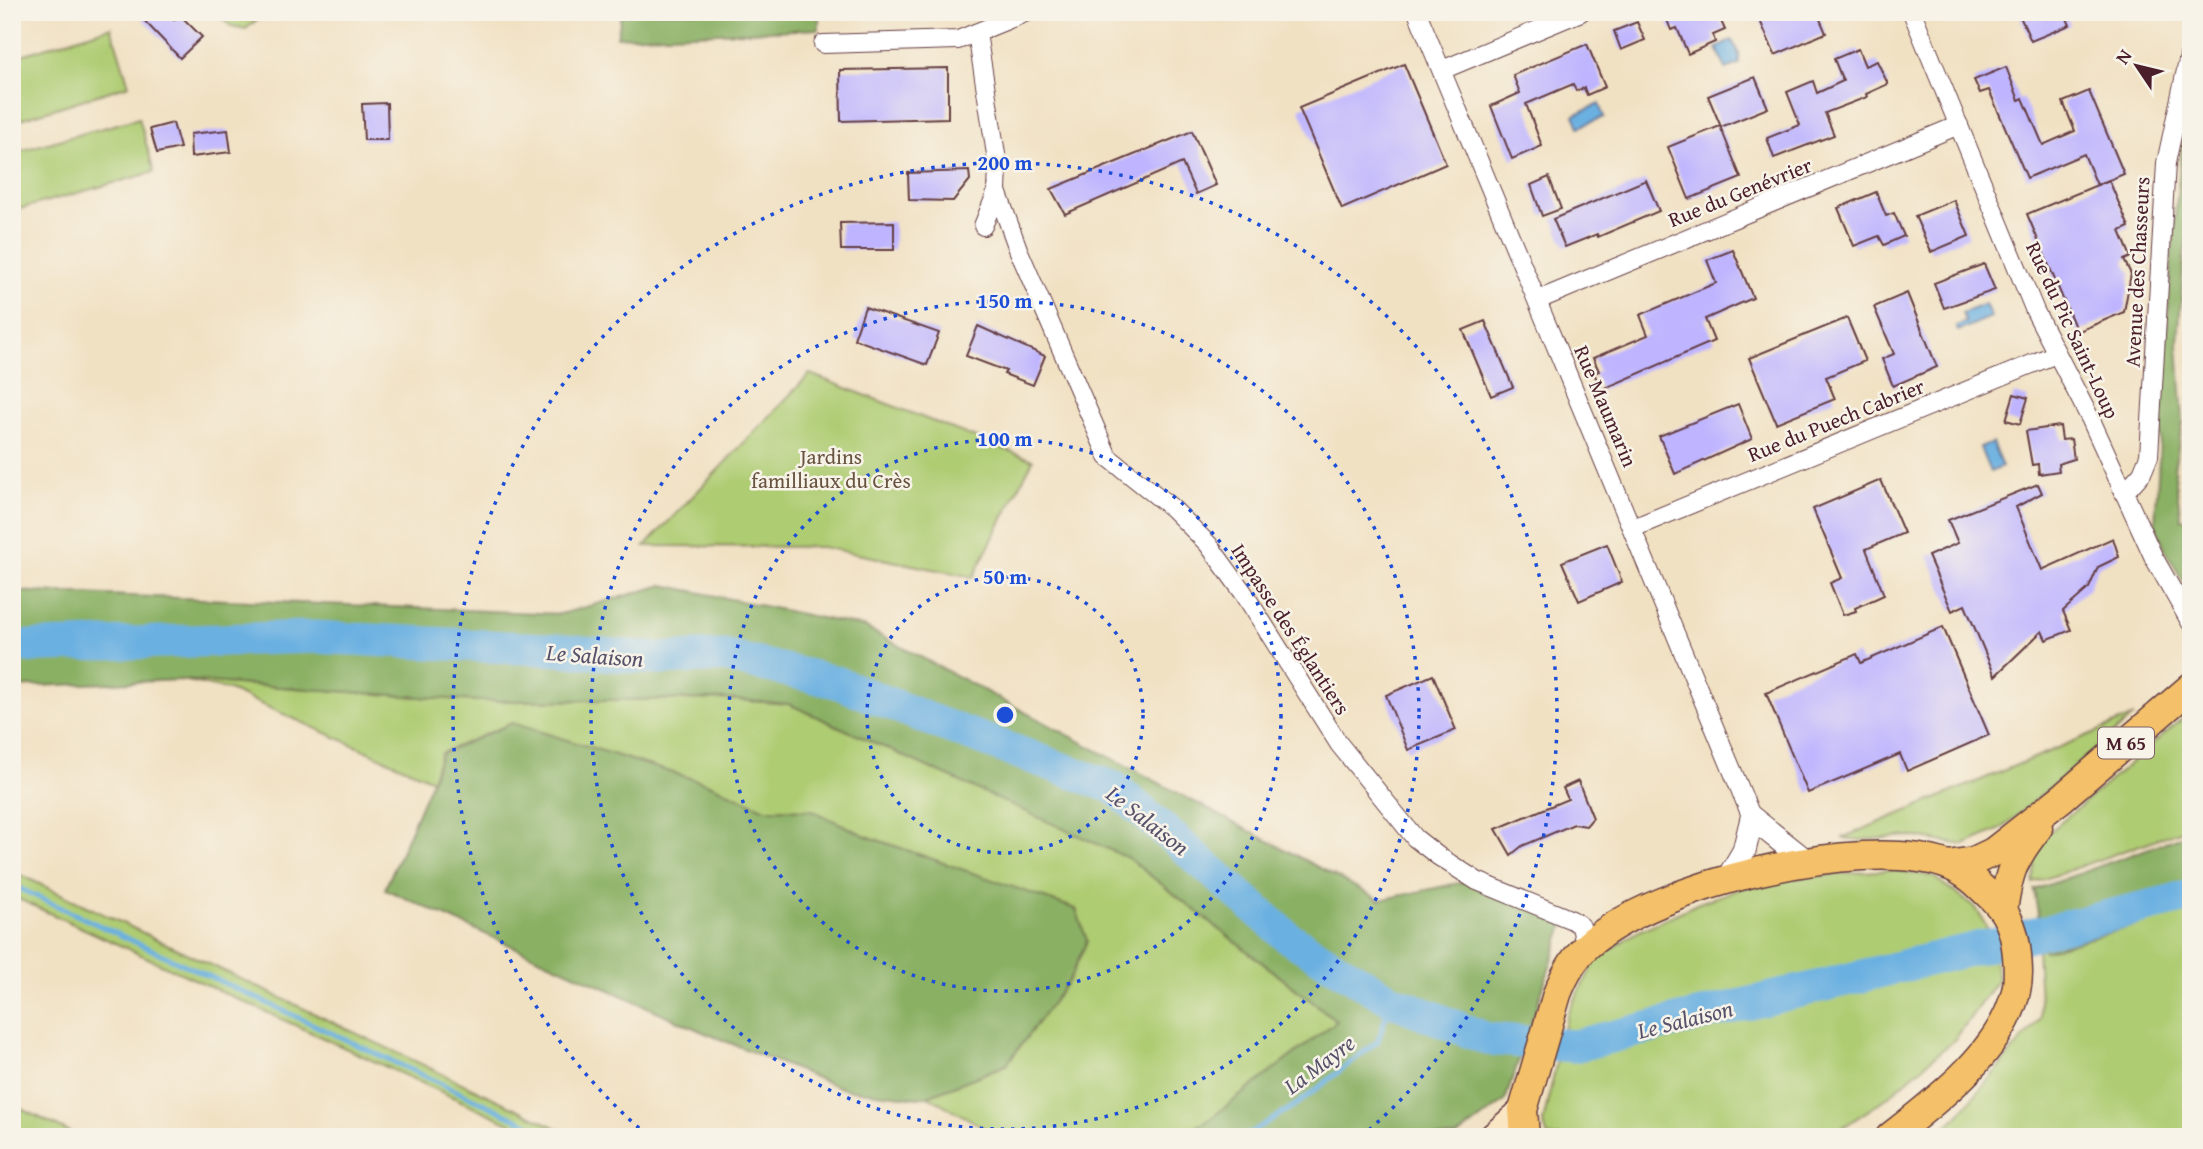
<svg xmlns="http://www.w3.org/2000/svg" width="2203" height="1149" font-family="'Gentium Book Plus',serif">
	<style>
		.green { fill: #aecc72; stroke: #7c764e; stroke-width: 2 }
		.forest { fill: #8ab064; stroke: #6a6848; stroke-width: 2 }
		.water { fill: #6bb0e1; stroke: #5a6886; stroke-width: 2 }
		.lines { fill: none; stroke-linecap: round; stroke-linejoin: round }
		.stream { stroke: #6bb0e1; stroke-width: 5 }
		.river { stroke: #6bb0e1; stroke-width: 33 }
		.building { fill: #beb4ff }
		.minor-casing { stroke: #633c42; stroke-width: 20 }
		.tertiary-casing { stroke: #633c42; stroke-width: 25 }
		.secondary-casing { stroke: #633c42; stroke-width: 29 }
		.primary-casing { stroke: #633c42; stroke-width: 31 }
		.minor { stroke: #fff; stroke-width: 18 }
		.tertiary { stroke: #fff; stroke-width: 23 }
		.secondary { stroke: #fbe6c4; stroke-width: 26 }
		.primary { stroke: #f4c16b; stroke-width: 28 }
		.ring { fill: none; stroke: #1d4ed8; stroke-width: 3.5; stroke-dasharray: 3.5 7 }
		.labels { text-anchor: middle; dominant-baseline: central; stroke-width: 5; stroke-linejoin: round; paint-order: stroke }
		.shield { fill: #f7f3e8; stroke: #7e5f64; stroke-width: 2 }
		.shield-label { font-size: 19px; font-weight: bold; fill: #4a1f2b }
		.street-label { font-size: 21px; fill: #4a1f2b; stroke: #f7f3e8 }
		.park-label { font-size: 21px; fill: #685340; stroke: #f7f3e8 }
		.water-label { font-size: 23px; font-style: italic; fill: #56526b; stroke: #f7f3e8 }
		.centre { fill: #1d4ed8; stroke: #f7f3e8; stroke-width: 3.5 }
		.ring-label { font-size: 21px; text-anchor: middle; font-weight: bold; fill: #1d4ed8; stroke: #f7f3e8; stroke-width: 5; stroke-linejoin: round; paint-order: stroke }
	</style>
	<rect width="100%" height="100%" fill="#f7f3e8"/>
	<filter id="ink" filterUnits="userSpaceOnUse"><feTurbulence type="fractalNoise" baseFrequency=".0143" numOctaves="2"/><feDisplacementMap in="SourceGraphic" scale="14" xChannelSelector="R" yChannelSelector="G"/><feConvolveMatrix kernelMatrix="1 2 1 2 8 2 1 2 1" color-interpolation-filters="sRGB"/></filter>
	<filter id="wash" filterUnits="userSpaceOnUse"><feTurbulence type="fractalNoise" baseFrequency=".00686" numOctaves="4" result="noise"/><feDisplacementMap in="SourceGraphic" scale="28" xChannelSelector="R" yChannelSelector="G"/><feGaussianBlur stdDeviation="1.57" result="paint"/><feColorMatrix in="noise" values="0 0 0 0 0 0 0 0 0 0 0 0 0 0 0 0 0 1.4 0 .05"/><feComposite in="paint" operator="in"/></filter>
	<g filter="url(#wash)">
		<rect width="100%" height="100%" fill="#f1e1c3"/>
		<g class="green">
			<polygon points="215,12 266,12 246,29 231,26"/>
			<polygon points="111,27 129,85 12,122 12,58"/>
			<polygon points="139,118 154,172 12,211 12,153"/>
			<polygon points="810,374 1033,460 973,577 822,547 645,546"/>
			<polygon points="182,680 476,701 724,699 789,704 1128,858 1337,1021 1206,1122 1175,1137 1001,1137 928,1096 1006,1065 1069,980 1087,941 1076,909 866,836 811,810 765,809 709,784 512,723 441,753 432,780 229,690"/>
			<polygon points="2191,711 2191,827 2033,883 2037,843"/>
			<polygon points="2134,716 2001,829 1964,845 1909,836 1861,840 1842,838"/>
			<polygon points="1889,870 1932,876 1976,908 1988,930 1998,979 1955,1039 1884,1100 1828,1137 1548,1137 1543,1122 1568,1012 1596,960 1635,933 1699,903 1757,883 1805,877"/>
			<polygon points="12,871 576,1137 540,1137 12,896"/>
			<polygon points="2191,910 2191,1137 1933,1137 1954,1120 2041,1018 2037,950"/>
			<polygon points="12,1104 18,1107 79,1137 12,1137"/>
		</g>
		<g class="forest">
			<polygon points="622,12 819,12 819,29 617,37"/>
			<polygon points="2191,97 2191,223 2184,255 2178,343 2183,422 2174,468 2181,519 2191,520 2191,596 2164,547 2155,523 2172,250 2184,123"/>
			<polygon points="663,585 864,627 1380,900 1468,881 1565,922 1505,1101 1456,1137 1175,1137 1206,1122 1337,1021 1128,858 789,704 724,699 476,701 182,680 12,687 12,591 561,614"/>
			<polygon points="512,723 709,784 765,809 811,810 866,836 1076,909 1087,941 1069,980 1006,1065 928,1096 918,1098 844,1089 703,1032 385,889 432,780 441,754"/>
			<polygon points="2191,833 2191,910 2044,951 2034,890"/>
		</g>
		<g class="water">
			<polygon points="1732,40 1739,54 1739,64 1726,69 1717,48"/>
			<polygon points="1599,104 1604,117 1579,127 1574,115"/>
			<polygon points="1985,304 1991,317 1958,331 1956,326 1966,322 1962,313"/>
			<polygon points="1992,443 2002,467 1990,472 1980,448"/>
		</g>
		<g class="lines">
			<g class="stream">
				<polyline points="12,885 556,1137"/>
				<polyline points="1244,1137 1300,1102 1378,1041 1391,1000"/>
			</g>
			<polyline class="river" points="12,647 313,637 561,650 659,659 724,656 836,682 941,724 1115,788 1289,938 1391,1000 1487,1039 1574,1046 2191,896"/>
		</g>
		<g id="blocks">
			<g class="building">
				<polygon points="136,12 167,12 174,20 180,15 202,37 180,58"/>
				<polygon points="1664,12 1717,12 1725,30 1713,35 1715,42 1688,54 1677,28 1671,30"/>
				<polygon points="1768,12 1817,12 1826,33 1775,55 1758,16"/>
				<polygon points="2018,12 2064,12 2070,25 2031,41"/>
				<polygon points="1637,22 1645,40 1621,50 1614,31"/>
				<polygon points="1587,44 1605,87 1587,95 1584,88 1576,91 1573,84 1526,104 1542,146 1512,159 1491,106 1520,93 1513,75"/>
				<polygon points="1858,49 1865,66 1877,61 1888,84 1866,94 1867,97 1825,113 1834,135 1774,158 1767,138 1800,125 1787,92 1813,81 1817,93 1843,81 1834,59"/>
				<polygon points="1404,64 1446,164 1342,209 1299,108"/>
				<polygon points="2006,67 2019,100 2023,98 2043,145 2075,131 2063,102 2089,91 2124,174 2097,185 2084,154 2027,178 1989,90 1980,93 1974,80"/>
				<polygon points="948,68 948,118 841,121 840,70"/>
				<polygon points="1755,77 1768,108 1721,127 1708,96"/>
				<polygon points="387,103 388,140 364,140 362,104"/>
				<polygon points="173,123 180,148 157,153 150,129"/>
				<polygon points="1720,126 1741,178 1689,199 1668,147"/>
				<polygon points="228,130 231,152 191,157 190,134"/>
				<polygon points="1192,131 1216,185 1196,194 1182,163 1065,214 1051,189"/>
				<polygon points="969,171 970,180 953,201 909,200 908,173"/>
				<polygon points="1549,177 1561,209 1542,216 1531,185"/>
				<polygon points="1646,180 1659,211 1598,237 1597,234 1565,247 1553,219"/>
				<polygon points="2109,180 2129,227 2120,231 2131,257 2124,260 2131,274 2124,312 2077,332 2027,214"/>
				<polygon points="1876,192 1886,216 1894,213 1904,236 1884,245 1879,236 1854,246 1838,208"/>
				<polygon points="1954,200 1969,236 1931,252 1915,216"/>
				<polygon points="894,222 894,250 841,250 840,223"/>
				<polygon points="1733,250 1753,298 1705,319 1714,341 1601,390 1594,373 1599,371 1593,358 1648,335 1640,315 1716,283 1707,260"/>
				<polygon points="1984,264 1995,290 1944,308 1934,283"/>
				<polygon points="1907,293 1937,367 1893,386 1882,359 1894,354 1874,307"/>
				<polygon points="865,307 939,333 927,365 854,339"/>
				<polygon points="1847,318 1865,361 1826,377 1835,399 1776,423 1749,358"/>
				<polygon points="1485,321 1513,387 1491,396 1463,330"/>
				<polygon points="978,326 1045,356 1033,385 1004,374 1006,371 966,356"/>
				<polygon points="2014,394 2028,398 2020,424 2006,420"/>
				<polygon points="1738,404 1752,439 1675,474 1659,436"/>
				<polygon points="2060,426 2062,440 2071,439 2074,459 2058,464 2059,471 2039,474 2038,464 2032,465 2026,431"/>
				<polygon points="1881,480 1904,533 1866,549 1884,595 1855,608 1856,611 1843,615 1830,583 1842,578 1813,509"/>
				<polygon points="2038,484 2042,493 2016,507 2042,570 2113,538 2119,557 2098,567 2089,588 2063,611 2071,630 2046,640 2042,631 1995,676 1965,605 1952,611 1928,556 1958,543 1948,520"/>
				<polygon points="1607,544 1622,582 1579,601 1562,562"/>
				<polygon points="1943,627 1989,735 1907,771 1900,754 1808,793 1766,693 1857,654 1861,663"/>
				<polygon points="1433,675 1456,730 1408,750 1386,695"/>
				<polygon points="1578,781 1593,818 1586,826 1574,824 1522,846 1511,855 1496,829 1568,799 1563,788"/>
			</g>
		</g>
	</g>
	<g filter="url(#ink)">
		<use href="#blocks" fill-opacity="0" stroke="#633c42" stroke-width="2"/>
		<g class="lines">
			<g class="minor-casing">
				<g id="minor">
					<polyline points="1417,12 1752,818"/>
					<polyline points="1912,12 2035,311 2091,420 2154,558 2191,623"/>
					<polyline points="977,33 998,167 997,191 983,226"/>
					<polyline points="823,44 958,40 1027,12"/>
					<polyline points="1442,70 1581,12"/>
					<polyline points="997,191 1018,249 1108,457 1172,508 1208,544 1243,592 1339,744 1415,838 1438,856 1477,881 1572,920 1581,926 1584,941 1588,945"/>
					<polyline points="1538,300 1959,125"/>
					<polyline points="2124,493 2142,473 2149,456 2166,163 2191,47"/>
					<polyline points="1633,528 2056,354"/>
				</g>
			</g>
			<g class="tertiary-casing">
				<polyline id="tertiary" points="1728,878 1744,851 1752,818 1806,861"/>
			</g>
			<g class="secondary-casing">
				<polyline id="secondary" points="1492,1137 1523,1110"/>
			</g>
			<g class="primary-casing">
				<g id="primary">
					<polyline points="1948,865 1974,861 1993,852 2062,798 2191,687"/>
					<path d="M2003 910C2009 870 2013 860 2038 828"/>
					<path d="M1525 1137 1523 1110 1557 994C1564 976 1574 958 1588 945 1655 885 1860 835 1945 864 1966 871 1981 887 1996 902 2010 917 2015 934 2017 955 2018 967 2019 979 2016 991 2003 1051 1935 1102 1890 1137"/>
				</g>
			</g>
			<use href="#minor" class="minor"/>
			<use href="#tertiary" class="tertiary"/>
			<use href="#secondary" class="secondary"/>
			<use href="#primary" class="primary"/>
		</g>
	</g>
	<g class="ring">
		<circle cx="1005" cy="715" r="138"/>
		<circle cx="1005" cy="715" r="276"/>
		<circle cx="1005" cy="715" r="414"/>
		<path d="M647 1135A552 552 0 1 1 1363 1135"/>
	</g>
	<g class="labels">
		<rect class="shield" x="2098" y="727.5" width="56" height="31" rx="5"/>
		<g class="shield-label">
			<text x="2126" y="743">M 65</text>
		</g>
		<g class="street-label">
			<text transform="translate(1740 192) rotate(-22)">Rue du Genévrier</text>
			<text transform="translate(2137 272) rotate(-87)">Avenue des Chasseurs</text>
			<text transform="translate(2073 330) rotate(65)">Rue du Pic Saint-Loup</text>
			<text transform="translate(1606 406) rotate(67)">Rue Maumarin</text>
			<text transform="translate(1836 420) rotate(-22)">Rue du Puech Cabrier</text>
			<text transform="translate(1291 629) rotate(57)">Impasse des Églantiers</text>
		</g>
		<g class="park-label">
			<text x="831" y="456">Jardins<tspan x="831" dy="24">familliaux du Crès</tspan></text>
		</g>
		<g class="water-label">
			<text transform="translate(595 655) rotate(4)">Le Salaison</text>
			<text transform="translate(1148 820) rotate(38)">Le Salaison</text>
			<text transform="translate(1685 1019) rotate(-14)">Le Salaison</text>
			<text transform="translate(1319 1064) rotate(-37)">La Mayre</text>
		</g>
	</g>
	<circle cx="1005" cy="715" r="10" class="centre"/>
	<g class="ring-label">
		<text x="1005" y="170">200 m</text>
		<text x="1005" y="308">150 m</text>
		<text x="1005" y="446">100 m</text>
		<text x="1005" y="584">50 m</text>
	</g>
	<rect width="2203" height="1149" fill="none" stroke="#f7f3e8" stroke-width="42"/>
	<g transform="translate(2137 66) rotate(305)" stroke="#f7f3e8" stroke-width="5" paint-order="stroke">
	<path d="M0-5L12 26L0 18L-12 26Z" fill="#4a1f2b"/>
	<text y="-10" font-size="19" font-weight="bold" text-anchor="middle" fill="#4a1f2b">N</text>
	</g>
</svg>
